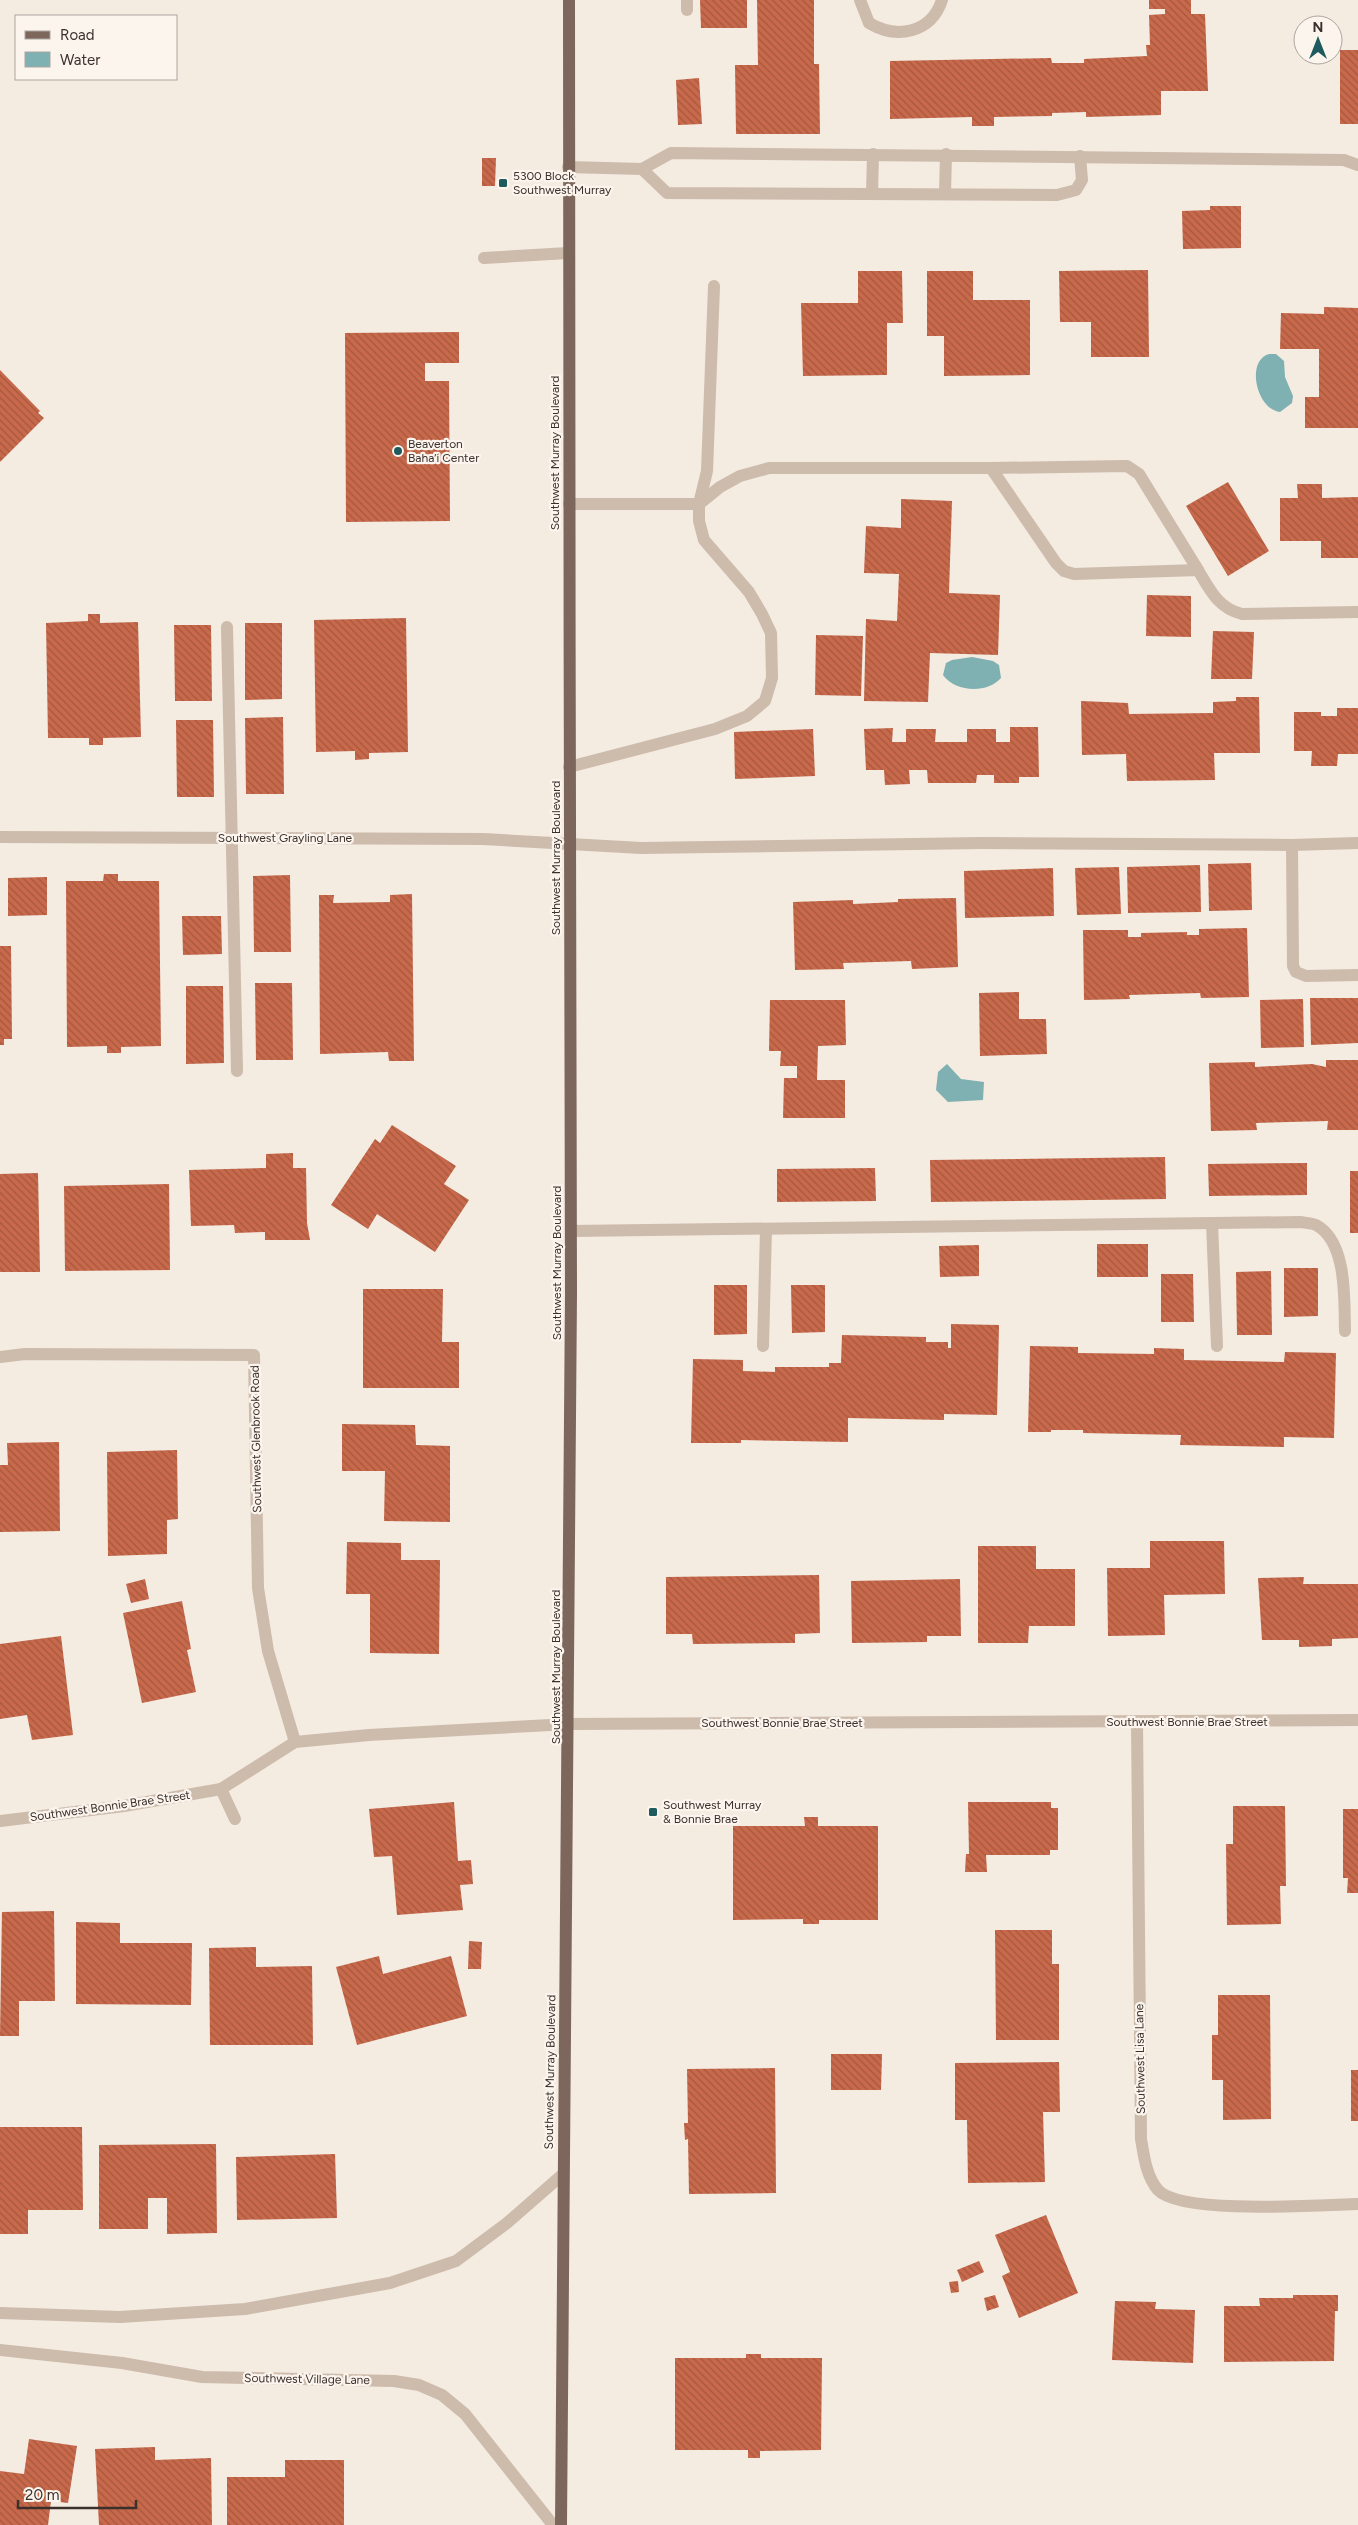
<svg xmlns="http://www.w3.org/2000/svg" width="1358" height="2525" font-family="Figtree,sans-serif">
	<style>
		.water { fill: #7fb0b2 }
		.building { fill: url(#building-back-hatch) }
		.lines { fill: none; stroke-linecap: round; stroke-linejoin: round }
		.minor { stroke: #cdbbac; stroke-width: 12 }
		.major { stroke: #7d675c; stroke-width: 12 }
		.poi-dot { fill: #1f5a5e; stroke: #fbf5ee; stroke-width: 2 }
		.labels { text-anchor: middle; dominant-baseline: central; stroke-width: 4.5; stroke-linejoin: round; paint-order: stroke }
		.poi-label { font-size: 12px; fill: #3b302b; stroke: #fbf5ee; text-anchor: start }
		.street-label { font-size: 12px; fill: #3b302b; stroke: #fbf5ee }
	</style>
	<defs>
		<pattern id="building-back-hatch" width="6" height="6" patternUnits="userSpaceOnUse" patternTransform="scale(1.25)"><rect width="6" height="6" fill="#c8694b"/><path d="M-1 5l2 2M0 0l6 6M5-1l2 2" fill="none" stroke="#a4573f"/></pattern>
	</defs>
	<rect width="100%" height="100%" fill="#f4ebe1"/>
	<g class="water">
		<path d="M1269 354H1276L1284 361 1285 377 1293 396 1292 403 1280 412C1257 410 1245 361 1269 354Z"/>
		<path d="M972 657 993 661 999 665 1001 678C987 694 955 692 943 675L946 663 952 660Z"/>
		<polygon points="947,1064 961,1079 984,1082 983,1100 948,1102 936,1090 938,1072"/>
	</g>
	<g class="building">
		<polygon points="700,0 747,0 747,28 701,28"/>
		<polygon points="757,0 814,0 814,64 819,64 820,134 736,134 735,65 758,65"/>
		<polygon points="1149,0 1191,0 1191,14 1205,14 1208,91 1161,91 1161,115 1086,117 1086,112 1052,113 1052,116 994,117 994,126 972,126 972,117 890,119 890,61 1051,58 1052,63 1084,63 1084,59 1147,56 1146,45 1150,45 1149,15 1165,14 1165,9 1149,9"/>
		<rect x="1340" y="50" width="18" height="74"/>
		<polygon points="699,78 702,124 678,125 676,80"/>
		<polygon points="482,158 496,158 495,186 482,186"/>
		<polygon points="1210,206 1241,206 1241,248 1183,249 1182,211 1210,210"/>
		<polygon points="1148,270 1149,357 1091,357 1091,322 1060,322 1059,271"/>
		<polygon points="858,271 902,271 903,323 887,323 887,375 803,376 801,303 858,303"/>
		<polygon points="927,271 973,271 973,300 1030,300 1030,375 944,376 944,336 927,336"/>
		<polygon points="1324,307 1358,308 1358,428 1305,428 1305,397 1319,397 1319,349 1280,349 1281,313 1324,314"/>
		<polygon points="459,332 459,363 425,363 425,381 449,381 450,521 346,522 345,333"/>
		<polygon points="0,370 40,411 38,413 44,418 0,462"/>
		<polygon points="1228,482 1269,551 1228,576 1186,506"/>
		<polygon points="1297,484 1322,484 1322,498 1358,497 1358,558 1321,558 1321,541 1280,541 1280,498 1298,498"/>
		<polygon points="901,499 952,501 949,593 1000,595 998,655 930,653 928,702 864,701 866,619 897,621 899,574 864,573 866,526 901,528"/>
		<polygon points="1147,595 1191,596 1191,637 1146,636"/>
		<polygon points="88,614 100,614 100,623 138,622 141,737 103,738 103,745 89,745 89,738 48,738 46,623 88,621"/>
		<polygon points="406,618 408,752 369,753 369,759 355,760 355,751 316,752 314,620"/>
		<polygon points="245,623 282,623 282,699 245,700"/>
		<polygon points="174,625 211,625 212,701 175,701"/>
		<polygon points="1213,631 1254,632 1252,679 1211,679"/>
		<polygon points="816,635 863,636 861,696 815,695"/>
		<polygon points="1236,697 1259,697 1260,753 1214,753 1215,780 1127,781 1126,754 1082,755 1081,701 1128,703 1129,714 1213,713 1213,702 1236,701"/>
		<polygon points="1337,708 1358,708 1358,754 1338,754 1337,766 1311,766 1312,751 1294,751 1294,712 1321,712 1321,716 1337,716"/>
		<polygon points="283,717 284,794 246,794 245,718"/>
		<polygon points="176,720 213,720 214,797 177,797"/>
		<polygon points="1010,727 1038,727 1039,777 1019,777 1019,783 994,783 994,775 977,775 976,783 928,783 927,770 909,770 910,784 885,785 884,770 866,770 864,729 893,728 892,742 906,742 906,729 936,729 935,742 967,742 967,729 996,729 996,742 1010,742"/>
		<polygon points="813,729 815,776 735,779 734,732"/>
		<polygon points="1251,863 1252,910 1209,911 1208,864"/>
		<polygon points="1200,865 1201,912 1128,913 1127,867"/>
		<polygon points="1119,867 1121,914 1077,915 1075,868"/>
		<polygon points="1053,868 1054,916 965,918 964,871"/>
		<polygon points="104,874 118,874 118,881 159,881 161,1046 121,1047 121,1053 107,1053 107,1046 67,1047 66,881 103,881"/>
		<polygon points="290,875 291,952 254,952 253,876"/>
		<polygon points="47,877 47,915 8,916 8,878"/>
		<polygon points="412,894 414,1061 389,1061 388,1052 320,1054 319,895 334,895 333,903 390,902 390,895"/>
		<polygon points="956,898 958,967 912,969 911,961 843,963 844,969 795,970 793,902 853,900 853,904 898,902 898,899"/>
		<polygon points="182,916 221,916 222,954 183,955"/>
		<polygon points="1247,928 1249,997 1201,998 1200,993 1129,995 1130,999 1084,1000 1083,930 1128,930 1128,937 1141,937 1141,933 1187,932 1187,935 1199,935 1199,929"/>
		<polygon points="0,946 11,946 12,1039 4,1039 4,1045 0,1045"/>
		<polygon points="255,983 292,983 293,1060 256,1060"/>
		<polygon points="186,986 223,986 224,1063 186,1064"/>
		<polygon points="1019,992 1019,1019 1046,1019 1047,1054 980,1056 979,993"/>
		<polygon points="1310,998 1358,998 1358,1043 1311,1045"/>
		<polygon points="1303,999 1304,1047 1261,1048 1260,1000"/>
		<polygon points="770,1000 845,1000 846,1045 818,1046 817,1080 845,1080 845,1118 783,1118 784,1078 797,1078 797,1066 780,1066 781,1051 769,1051"/>
		<polygon points="1326,1060 1358,1060 1358,1130 1327,1130 1328,1121 1256,1123 1257,1130 1211,1131 1209,1063 1255,1062 1255,1067 1312,1064 1326,1067"/>
		<polygon points="392,1125 456,1166 444,1184 469,1200 435,1252 377,1214 368,1229 331,1205 375,1139 380,1143"/>
		<polygon points="293,1153 293,1168 306,1168 307,1223 310,1240 265,1240 265,1232 235,1233 234,1225 191,1226 189,1170 266,1168 266,1154"/>
		<polygon points="1165,1157 1166,1199 931,1202 930,1160"/>
		<polygon points="1307,1163 1307,1195 1209,1196 1208,1164"/>
		<polygon points="875,1168 876,1201 777,1202 777,1169"/>
		<rect x="1350" y="1171" width="8" height="62"/>
		<polygon points="38,1173 40,1272 0,1272 0,1174"/>
		<polygon points="169,1184 170,1270 65,1271 64,1186"/>
		<rect x="1097" y="1244" width="51" height="33"/>
		<polygon points="979,1245 979,1276 940,1277 939,1246"/>
		<polygon points="1284,1268 1318,1268 1318,1316 1284,1317"/>
		<polygon points="1271,1271 1272,1335 1237,1335 1236,1272"/>
		<polygon points="1161,1274 1193,1274 1194,1322 1161,1322"/>
		<polygon points="714,1285 747,1285 747,1334 714,1335"/>
		<polygon points="791,1285 825,1285 825,1332 792,1333"/>
		<polygon points="363,1289 443,1289 442,1342 459,1342 459,1388 363,1388"/>
		<polygon points="951,1324 999,1325 997,1415 944,1414 944,1420 848,1418 848,1442 741,1440 741,1443 691,1443 693,1359 743,1360 743,1371 775,1372 775,1367 829,1367 829,1363 841,1363 842,1335 926,1337 926,1342 948,1342 948,1348 951,1348"/>
		<polygon points="1030,1346 1078,1347 1078,1353 1154,1354 1154,1348 1184,1349 1184,1360 1284,1362 1285,1352 1336,1353 1334,1438 1284,1437 1284,1447 1180,1445 1181,1435 1083,1433 1083,1430 1051,1430 1051,1432 1028,1432"/>
		<polygon points="342,1424 415,1425 416,1445 450,1446 450,1522 384,1521 385,1471 342,1471"/>
		<polygon points="59,1442 60,1531 0,1532 0,1465 8,1465 7,1443"/>
		<polygon points="177,1450 178,1519 167,1520 167,1554 108,1556 107,1452"/>
		<polygon points="1150,1541 1224,1541 1225,1594 1164,1595 1165,1635 1108,1636 1107,1568 1150,1568"/>
		<polygon points="347,1542 401,1543 401,1560 440,1560 439,1654 370,1653 370,1594 346,1594"/>
		<polygon points="978,1546 1036,1546 1036,1569 1075,1569 1075,1626 1029,1626 1028,1643 978,1643"/>
		<polygon points="819,1575 820,1633 795,1634 795,1643 693,1644 692,1634 666,1634 666,1577"/>
		<polygon points="1304,1577 1303,1584 1358,1584 1358,1638 1332,1639 1332,1646 1299,1647 1299,1640 1262,1640 1258,1578"/>
		<polygon points="145,1579 149,1599 131,1603 126,1584"/>
		<polygon points="960,1579 961,1636 927,1636 927,1642 852,1643 851,1581"/>
		<polygon points="182,1601 191,1649 187,1650 196,1692 142,1703 123,1613"/>
		<polygon points="61,1636 73,1735 32,1740 27,1715 0,1719 0,1644"/>
		<polygon points="454,1802 458,1861 471,1860 473,1884 460,1885 463,1910 397,1915 392,1856 374,1857 369,1809"/>
		<polygon points="968,1802 1051,1802 1051,1808 1058,1808 1058,1850 1050,1850 1050,1855 986,1855 987,1872 965,1872 966,1854 969,1854"/>
		<polygon points="1233,1806 1285,1806 1286,1886 1280,1886 1281,1924 1227,1925 1226,1844 1233,1844"/>
		<polygon points="1343,1809 1358,1809 1358,1893 1347,1893 1348,1878 1343,1878"/>
		<polygon points="804,1817 818,1817 818,1826 878,1826 878,1920 819,1920 819,1924 803,1924 803,1919 733,1920 733,1826 805,1826"/>
		<polygon points="54,1911 55,2001 19,2001 19,2036 0,2036 2,1912"/>
		<polygon points="76,1922 120,1923 120,1943 192,1943 191,2005 76,2004"/>
		<polygon points="995,1930 1052,1930 1052,1964 1059,1964 1059,2040 996,2040"/>
		<polygon points="469,1941 482,1942 481,1969 468,1969"/>
		<polygon points="256,1947 256,1967 312,1966 313,2045 210,2045 209,1948"/>
		<polygon points="379,1956 383,1974 451,1956 467,2016 357,2045 336,1967"/>
		<polygon points="1218,1995 1270,1995 1271,2119 1223,2120 1223,2080 1212,2080 1212,2035 1218,2035"/>
		<polygon points="831,2054 882,2054 881,2090 831,2090"/>
		<polygon points="1059,2062 1060,2112 1043,2112 1045,2182 968,2183 967,2120 955,2120 955,2063"/>
		<polygon points="775,2068 776,2193 689,2194 688,2139 685,2140 684,2123 688,2123 687,2069"/>
		<rect x="1351" y="2070" width="7" height="51"/>
		<polygon points="0,2127 82,2127 83,2210 28,2210 28,2234 0,2234"/>
		<polygon points="216,2144 217,2233 167,2234 167,2198 148,2198 148,2229 99,2229 99,2145"/>
		<polygon points="335,2154 337,2218 237,2220 236,2157"/>
		<polygon points="1046,2215 1078,2293 1019,2318 1002,2276 1010,2272 995,2235"/>
		<polygon points="979,2261 984,2272 962,2282 957,2270"/>
		<polygon points="958,2281 959,2292 951,2293 949,2282"/>
		<polygon points="995,2295 999,2307 987,2311 984,2298"/>
		<polygon points="1293,2295 1338,2295 1338,2311 1335,2311 1334,2361 1224,2362 1224,2306 1260,2306 1259,2298 1293,2298"/>
		<polygon points="1115,2301 1156,2302 1155,2309 1195,2310 1193,2363 1112,2360"/>
		<polygon points="746,2354 761,2354 761,2358 822,2358 821,2450 760,2451 760,2458 748,2458 748,2450 675,2450 675,2358 746,2358"/>
		<polygon points="29,2439 77,2446 68,2503 51,2501 48,2525 0,2525 0,2471 24,2474"/>
		<polygon points="155,2447 155,2460 211,2458 212,2525 99,2525 95,2449"/>
		<polygon points="285,2460 344,2460 344,2525 227,2525 227,2477 285,2477"/>
	</g>
	<g class="lines">
		<g class="minor">
			<polyline points="687,0 687,10"/>
			<path d="M860 0 869 23C896 39 931 34 942 0"/>
			<polyline points="568,167 642,169 671,153 1344,160 1358,165"/>
			<polyline points="642,169 667,193 1057,195 1076,190 1082,180 1080,156"/>
			<polyline points="872,194 873,154"/>
			<polyline points="945,194 946,154"/>
			<polyline points="484,258 568,253"/>
			<polyline points="991,468 1127,466 1139,474 1198,570"/>
			<path d="M569 504H699L720 487 740 476 769 468H991L1056 563 1064 571 1074 574 1198 570C1210 590 1218 608 1242 614L1358 612"/>
			<polyline points="227,627 237,1071"/>
			<polyline points="569,767 715,729 747,716 765,701 772,678 771,633 762,614 749,592 704,540 699,521 699,504 707,471 714,286"/>
			<polyline points="0,837 483,839 641,848 981,843 1292,845 1358,843"/>
			<polyline points="1292,845 1293,966 1296,972 1306,976 1358,975"/>
			<polyline points="1212,1223 1217,1346"/>
			<path d="M571 1231 1301 1222C1305 1223 1312 1223 1316 1225 1348 1242 1344 1302 1345 1331"/>
			<polyline points="763,1346 766,1229"/>
			<polyline points="0,1357 25,1354 254,1355 258,1588 268,1651 295,1742"/>
			<path d="M1137 1722 1141 2139C1144 2156 1146 2176 1158 2190 1181 2215 1321 2205 1358 2204"/>
			<polyline points="221,1789 235,1819"/>
			<polyline points="0,1821 124,1806 221,1789 295,1742 369,1735 569,1724 1358,1720"/>
			<polyline points="0,2313 120,2317 245,2309 390,2283 456,2261 507,2223 562,2175"/>
			<polyline points="0,2350 122,2363 202,2377 394,2381 419,2385 442,2395 465,2414 553,2525"/>
		</g>
		<path class="major" d="M561 2525C561 2115 571 1705 571 1294 572 863 567 431 569 0"/>
	</g>
	<g class="poi-dot">
		<rect x="498" y="178" width="10" height="10" rx="2.5"/>
		<circle cx="398" cy="451" r="5"/>
		<rect x="648" y="1807" width="10" height="10" rx="2.5"/>
	</g>
	<g class="labels">
		<g class="poi-label">
			<text x="513" y="176">5300 Block<tspan x="513" dy="14">Southwest Murray</tspan></text>
			<text x="408" y="444">Beaverton<tspan x="408" dy="14">Baha’i Center</tspan></text>
			<text x="663" y="1805">Southwest Murray<tspan x="663" dy="14">&amp; Bonnie Brae</tspan></text>
		</g>
		<g class="street-label">
			<text transform="translate(555 453) rotate(-90)">Southwest Murray Boulevard</text>
			<text x="285" y="838">Southwest Grayling Lane</text>
			<text transform="translate(556 858) rotate(-90)">Southwest Murray Boulevard</text>
			<text transform="translate(557 1263) rotate(-90)">Southwest Murray Boulevard</text>
			<text transform="translate(256 1439) rotate(-91)">Southwest Glenbrook Road</text>
			<text transform="translate(556 1667) rotate(-90)">Southwest Murray Boulevard</text>
			<text x="1187" y="1722">Southwest Bonnie Brae Street</text>
			<text x="782" y="1723">Southwest Bonnie Brae Street</text>
			<text transform="translate(110 1806) rotate(-8)">Southwest Bonnie Brae Street</text>
			<text transform="translate(1140 2059) rotate(-91)">Southwest Lisa Lane</text>
			<text transform="translate(550 2072) rotate(-89)">Southwest Murray Boulevard</text>
			<text transform="translate(307 2379) rotate(1)">Southwest Village Lane</text>
		</g>
	</g>
	<rect x="15" y="15" width="162" height="65" fill="#fbf5ee" stroke="#aea6a0"/>
	<rect x="25" y="31" width="25" height="8" fill="#7d675c" stroke="#aea6a0"/>
	<text x="60" y="40" font-size="15" fill="#3b302b">Road</text>
	<rect x="25" y="52" width="25" height="15" fill="#7fb0b2" stroke="#aea6a0"/>
	<text x="60" y="65" font-size="15" fill="#3b302b">Water</text>
	<g transform="translate(1318 40)"><circle r="24" fill="#fbf5ee" stroke="#aea6a0"/>
	<path d="M0-4L9 19L0 12L-9 19Z" fill="#1f5a5e"/>
	<text y="-8" font-size="14" font-weight="bold" text-anchor="middle" fill="#3b302b">N</text>
	</g>
	<path d="M18 2500v8h118v-8" fill="none" stroke="#3b302b" stroke-width="2.5"/>
	<text x="25" y="2500" font-size="15" fill="#3b302b" stroke="#fbf5ee" stroke-width="4" paint-order="stroke">20 m</text>
</svg>
